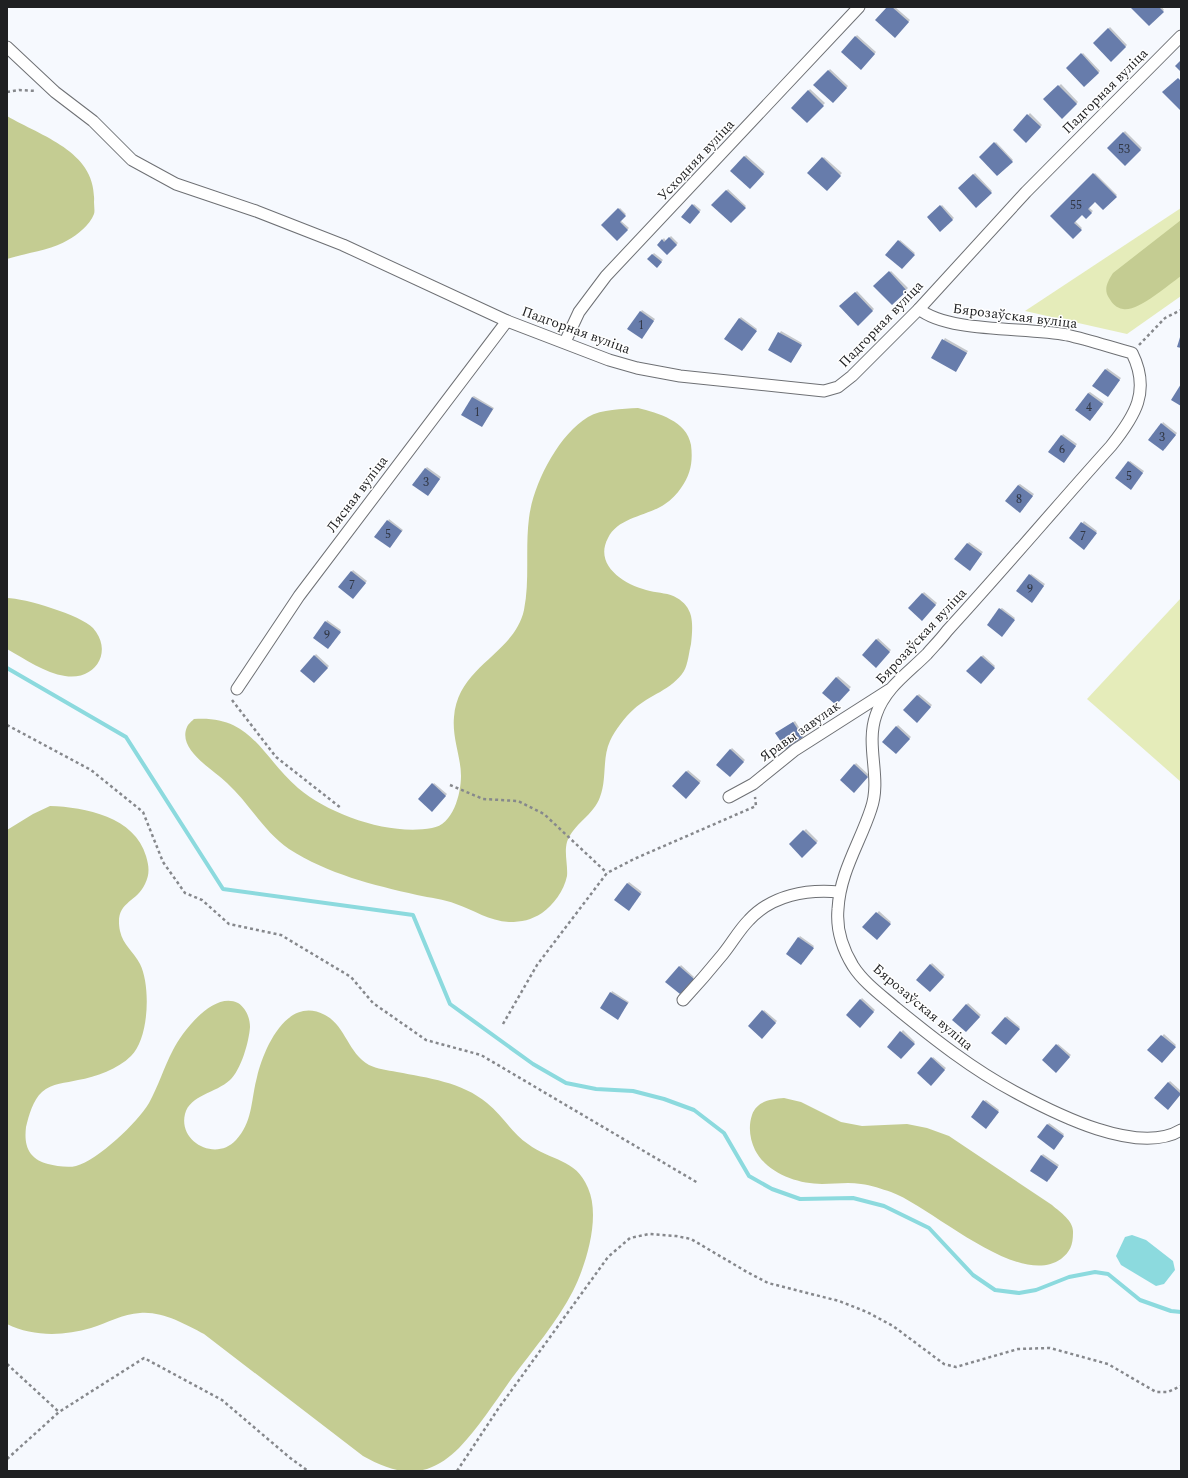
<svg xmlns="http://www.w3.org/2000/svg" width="1188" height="1478" font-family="Spectral,serif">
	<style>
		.green { fill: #e5ecba }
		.forest { fill: #c4cc92 }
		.water { fill: #8cdade }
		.shadow { fill: #0003 }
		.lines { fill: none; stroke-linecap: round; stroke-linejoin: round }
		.stream { stroke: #8cdade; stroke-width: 4 }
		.building { fill: #677cab }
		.minor-casing { stroke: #6e7074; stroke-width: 13 }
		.path { stroke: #86888c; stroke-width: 2.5; stroke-dasharray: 3 3; stroke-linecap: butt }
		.minor { stroke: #fff; stroke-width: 11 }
		.labels { text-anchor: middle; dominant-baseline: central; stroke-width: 3; stroke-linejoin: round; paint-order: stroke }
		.number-label { font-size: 12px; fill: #313744 }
		.street-label { font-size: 14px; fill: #1f2022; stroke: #fff }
	</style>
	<rect width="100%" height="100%" fill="#f6f9fe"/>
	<g class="green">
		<polygon points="1181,208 1181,296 1127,334 1025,311"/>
		<polygon points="1181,598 1181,782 1087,699"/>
	</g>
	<g class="forest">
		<path d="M7 116C43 137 97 152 94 202 94 206 95 211 94 214 90 225 77 235 68 240 53 250 25 253 7 259Z"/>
		<path d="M1181 220V276C1168 285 1138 312 1123 309 1116 308 1112 303 1109 298 1103 289 1108 281 1113 273Z"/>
		<path d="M638 408C658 413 687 421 691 445 693 461 691 474 681 488 677 494 671 500 665 504 648 516 618 517 608 538 593 566 626 586 650 591 659 593 669 593 677 598 684 602 689 608 691 616 693 625 692 635 691 644 689 652 688 664 684 671 672 690 649 695 634 709 625 717 615 730 610 741 602 758 607 779 600 797 594 815 573 824 567 842 564 853 568 865 567 876 564 891 553 905 542 913 531 920 522 922 509 922 489 921 474 910 456 904 444 899 430 898 417 895 373 885 328 874 289 849 264 832 249 803 227 783 213 769 177 750 187 727 188 724 192 721 194 719 252 715 261 756 298 788 330 815 390 836 432 828 453 825 461 794 461 776 461 757 452 738 454 717 458 665 514 655 524 610 530 580 525 549 529 518 533 485 558 435 588 417 602 409 622 409 638 408Z"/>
		<path d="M7 598C24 598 81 615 93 628 114 652 95 681 65 676 45 673 25 659 7 649Z"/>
		<path d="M50 806C85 807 135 817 146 856 149 866 150 874 145 884 136 904 114 901 120 931 123 945 134 952 140 964 151 986 149 1039 131 1056 118 1069 96 1077 78 1080 66 1083 52 1083 42 1092 33 1100 29 1115 26 1127 25 1136 25 1146 31 1154 36 1160 41 1162 48 1164 56 1166 68 1168 76 1166 98 1160 137 1123 149 1103 158 1087 164 1067 173 1050 182 1032 213 991 238 1003 246 1008 250 1018 250 1027 249 1042 241 1070 230 1080 216 1093 190 1095 185 1114 178 1142 216 1162 236 1140 253 1122 251 1099 257 1077 264 1048 287 995 325 1015 346 1026 347 1052 369 1065 377 1069 387 1070 397 1072 428 1078 462 1082 487 1103 502 1115 512 1133 528 1144 550 1161 576 1158 588 1188 601 1217 586 1265 573 1291 557 1322 533 1350 512 1378 495 1402 479 1427 459 1448 450 1457 439 1465 427 1469 404 1476 383 1467 363 1456L204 1334C185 1324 162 1311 140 1313 123 1314 107 1323 91 1328 64 1336 33 1337 7 1324V830L33 814Z"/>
		<path d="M784 1098 801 1102 841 1122 862 1126 907 1124 927 1128 949 1136 1052 1205C1061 1213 1074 1221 1073 1233 1073 1245 1070 1252 1061 1259 1018 1289 932 1207 891 1192 882 1189 871 1185 861 1184 848 1182 835 1184 822 1184 797 1184 767 1173 755 1150 750 1139 748 1127 752 1115 757 1101 771 1099 784 1098Z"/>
	</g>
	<polygon class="water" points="1132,1235 1146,1240 1173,1261 1175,1270 1164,1284 1156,1286 1121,1265 1116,1256 1125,1237"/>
	<g class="shadow">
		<polygon points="888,7 895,7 910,20 895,37"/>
		<polygon points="1131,7 1162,7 1164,10 1149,25"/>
		<polygon points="1110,27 1127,45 1111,61 1094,43"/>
		<polygon points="857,35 876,52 861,69 842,52"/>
		<polygon points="1083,53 1100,71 1084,86 1067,68"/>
		<polygon points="830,69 848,86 833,102 815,85"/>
		<polygon points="1061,84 1078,102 1062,117 1045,99"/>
		<polygon points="810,89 825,103 807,122 792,108"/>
		<polygon points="1030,113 1042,125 1026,142 1014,130"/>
		<polygon points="1125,131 1142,148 1125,165 1108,148"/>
		<polygon points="996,142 1013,160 998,175 980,157"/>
		<polygon points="746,155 765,172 750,188 731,171"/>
		<polygon points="824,157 842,173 827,190 809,173"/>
		<polygon points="975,173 992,191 976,206 959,188"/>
		<polygon points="1095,173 1117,195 1103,209 1095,201 1088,207 1093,211 1086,218 1082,214 1075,221 1082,228 1073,237 1052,216"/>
		<polygon points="728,189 746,206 731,222 713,205"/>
		<polygon points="694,204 701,210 690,223 682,216"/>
		<polygon points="942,205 954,218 940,230 928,218"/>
		<polygon points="620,208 626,214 620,220 629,228 617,239 603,225"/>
		<polygon points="671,236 678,243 667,254 658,245 664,238 666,241"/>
		<polygon points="900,240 915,253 902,268 887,254"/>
		<polygon points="654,253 663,260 657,267 648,259"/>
		<polygon points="891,271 908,288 892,304 875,286"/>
		<polygon points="857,291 874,309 858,324 841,306"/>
		<polygon points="642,310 655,319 643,336 629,328"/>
		<polygon points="741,317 757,329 744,349 739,319"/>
		<polygon points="781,331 802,343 792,361 769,350"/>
		<polygon points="945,338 968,351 957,369 933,357"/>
		<polygon points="1107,368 1121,378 1109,394 1094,386"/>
		<polygon points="1090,392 1104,402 1092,418 1088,393"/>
		<polygon points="474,396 494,408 483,425 472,397"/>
		<polygon points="1163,422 1177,433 1165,449 1162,424"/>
		<polygon points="1063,434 1077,444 1065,460 1050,451"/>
		<polygon points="1130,461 1144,471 1132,487 1129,462"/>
		<polygon points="427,467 441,477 429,494 425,469"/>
		<polygon points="1020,484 1034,494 1022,510 1018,485"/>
		<polygon points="389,519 403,530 391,546 388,521"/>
		<polygon points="1084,521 1097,531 1085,547 1070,538"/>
		<polygon points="969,542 983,552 971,568 956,559"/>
		<polygon points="353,570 367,581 354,596 339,587"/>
		<polygon points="1031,574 1045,584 1033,600 1030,575"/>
		<polygon points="924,592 937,603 922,620 909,608"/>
		<polygon points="1002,608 1015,618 1003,634 1000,609"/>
		<polygon points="327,620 341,630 330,646 326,622"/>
		<polygon points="878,638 891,650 876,666 863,655"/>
		<polygon points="316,654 329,666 314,682 302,671"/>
		<polygon points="983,655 995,666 981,683 968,671"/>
		<polygon points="838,676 851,687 836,704 823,693"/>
		<polygon points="919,694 932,705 917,722 904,710"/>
		<polygon points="795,721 804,735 803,737 778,732"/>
		<polygon points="898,725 911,737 896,753 883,742"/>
		<polygon points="732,748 745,760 730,776 717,764"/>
		<polygon points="856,763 869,775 854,791 842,780"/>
		<polygon points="688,770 701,781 686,798 674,786"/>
		<polygon points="434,783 447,794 432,810 419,799"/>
		<polygon points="806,829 818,841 802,857 790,844"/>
		<polygon points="629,882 642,892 630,908 627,884"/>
		<polygon points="879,911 891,922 877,939 864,927"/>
		<polygon points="800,936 814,946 803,962 787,954"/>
		<polygon points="932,963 945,975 930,991 917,980"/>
		<polygon points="681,965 694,977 680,993 667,982"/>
		<polygon points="612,991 629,1002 619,1017 611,993"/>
		<polygon points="862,998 875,1010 860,1026 847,1015"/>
		<polygon points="968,1003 981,1015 966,1031 953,1020"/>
		<polygon points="764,1010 777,1021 762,1037 749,1026"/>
		<polygon points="1007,1016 1020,1027 1006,1044 993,1032"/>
		<polygon points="903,1030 915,1042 901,1058 888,1047"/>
		<polygon points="1164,1034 1176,1045 1162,1062 1149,1050"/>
		<polygon points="1058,1044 1071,1055 1056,1071 1044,1060"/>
		<polygon points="933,1057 946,1068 931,1084 919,1073"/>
		<polygon points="1170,1081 1181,1091 1181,1094 1168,1109 1155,1097"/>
		<polygon points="986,1100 999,1110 987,1126 984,1101"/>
		<polygon points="1049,1123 1064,1134 1055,1147 1038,1137"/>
		<polygon points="1043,1154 1059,1165 1049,1180 1041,1156"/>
	</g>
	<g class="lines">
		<polyline class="stream" points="7,668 126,737 223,889 413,915 450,1004 533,1064 566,1083 596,1089 633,1091 664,1099 694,1110 724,1133 749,1176 772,1189 800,1199 853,1198 884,1206 929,1228 973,1275 995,1290 1019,1293 1036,1290 1069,1277 1095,1272 1108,1274 1140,1300 1171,1311 1181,1312"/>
	</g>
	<g class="building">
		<polygon points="887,7 892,7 909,22 895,38 875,20"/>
		<polygon points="1130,7 1159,7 1164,12 1149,26"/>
		<polygon points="1108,28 1126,47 1111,62 1093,43"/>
		<polygon points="855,36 875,54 861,70 841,52"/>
		<polygon points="1081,53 1099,73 1084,87 1066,68"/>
		<polygon points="1181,60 1181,72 1175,66"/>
		<polygon points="828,70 847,88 833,103 813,85"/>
		<polygon points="1178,78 1181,81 1181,111 1162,92"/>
		<polygon points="1058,85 1077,104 1062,119 1043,99"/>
		<polygon points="808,90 824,106 807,123 791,108"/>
		<polygon points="1027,114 1041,127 1026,143 1013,130"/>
		<polygon points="1123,132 1141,150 1125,166 1107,148"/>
		<polygon points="994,142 1013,162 997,176 979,157"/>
		<polygon points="744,156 764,174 750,189 730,171"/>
		<polygon points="822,157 841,176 827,191 807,173"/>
		<polygon points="1093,173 1117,197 1103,210 1095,202 1088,209 1092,213 1086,219 1082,215 1074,223 1082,230 1073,239 1050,216"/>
		<polygon points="973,174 992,193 976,208 958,188"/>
		<polygon points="726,190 746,208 731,223 711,205"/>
		<polygon points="692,204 700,212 690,224 681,217"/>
		<polygon points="940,205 953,220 940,232 927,217"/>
		<polygon points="618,208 626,216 620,222 628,230 617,241 601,225"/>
		<polygon points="669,237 677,245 667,255 657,245 662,239 664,242"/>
		<polygon points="898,240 915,255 902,269 885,255"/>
		<polygon points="652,254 662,262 657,268 647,259"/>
		<polygon points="889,271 907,291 892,305 873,286"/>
		<polygon points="855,292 873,311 858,326 839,306"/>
		<polygon points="640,311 654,321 642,339 627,329"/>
		<polygon points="739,318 757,331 742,351 724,339"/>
		<polygon points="778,332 802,345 791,363 768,350"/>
		<polygon points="1181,334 1181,348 1177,347"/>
		<polygon points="942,339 967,353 956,372 931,358"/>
		<polygon points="1105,369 1120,380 1108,397 1092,386"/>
		<polygon points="1181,384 1181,406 1171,400"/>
		<polygon points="1088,393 1103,404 1090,421 1075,410"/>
		<polygon points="472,397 493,409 482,427 461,415"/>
		<polygon points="1161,423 1176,435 1163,451 1148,440"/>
		<polygon points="1061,435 1076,446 1064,463 1048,452"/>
		<polygon points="1128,461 1143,473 1131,490 1115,478"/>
		<polygon points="425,468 440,479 428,496 412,485"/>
		<polygon points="1018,485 1033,496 1020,513 1005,501"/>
		<polygon points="387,520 402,531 390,548 374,537"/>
		<polygon points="1081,522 1097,533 1084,550 1069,538"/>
		<polygon points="967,543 982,554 970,571 954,559"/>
		<polygon points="351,571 366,583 353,599 338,587"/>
		<polygon points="1029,574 1044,586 1032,603 1016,591"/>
		<polygon points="922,593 936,605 922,621 908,608"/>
		<polygon points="999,608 1015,620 1002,637 987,625"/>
		<polygon points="325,621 341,632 328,649 313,638"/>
		<polygon points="876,639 890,652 876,668 862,655"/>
		<polygon points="314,655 328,668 314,683 300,671"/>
		<polygon points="981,656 995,668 981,684 966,671"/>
		<polygon points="836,677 850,690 836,705 822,693"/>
		<polygon points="917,695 931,707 917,723 903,710"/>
		<polygon points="793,722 803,737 786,749 775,733"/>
		<polygon points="896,726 910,739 896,754 882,742"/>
		<polygon points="730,749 744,762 730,777 716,765"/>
		<polygon points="854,764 868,777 854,793 840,780"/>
		<polygon points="686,771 700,783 686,799 672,786"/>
		<polygon points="432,783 446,796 432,812 418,799"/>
		<polygon points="803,830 817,843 802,858 789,844"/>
		<polygon points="627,883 641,894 629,911 614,900"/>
		<polygon points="876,912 891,924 877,940 862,927"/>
		<polygon points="798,937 814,948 801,965 786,954"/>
		<polygon points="930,964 944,977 930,992 916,980"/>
		<polygon points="679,966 694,979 680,994 665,982"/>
		<polygon points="610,992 628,1003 618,1020 600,1008"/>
		<polygon points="860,999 874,1012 860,1028 846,1015"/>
		<polygon points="966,1004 980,1017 966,1032 952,1020"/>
		<polygon points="762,1010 776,1023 762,1039 748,1026"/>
		<polygon points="1005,1017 1020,1029 1006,1045 991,1033"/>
		<polygon points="900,1031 915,1044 901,1059 887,1047"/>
		<polygon points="1161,1035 1176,1047 1162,1063 1147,1050"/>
		<polygon points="1056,1044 1070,1057 1056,1073 1042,1060"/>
		<polygon points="931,1057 945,1070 931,1086 917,1073"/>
		<polygon points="1168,1082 1181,1094 1168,1110 1154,1098"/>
		<polygon points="983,1100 999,1112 986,1129 971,1117"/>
		<polygon points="1047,1124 1064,1136 1054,1150 1037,1137"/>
		<polygon points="1041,1155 1058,1167 1047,1182 1030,1171"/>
	</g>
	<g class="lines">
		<g class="minor-casing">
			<g id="minor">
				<polyline points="7,47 55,92 93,121 132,160 176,184 256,211 343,245 507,321 609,360 637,368 680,376 824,391 838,387 852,376 919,309 1026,192 1181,36"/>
				<path d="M919 309C948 333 1027 327 1067 335 1089 340 1110 347 1132 353 1151 391 1135 416 1111 446 1056 507 1003 570 947 631 941 639 934 646 927 654 908 673 885 688 876 715 865 746 882 778 871 809 860 843 840 872 838 909 836 930 842 948 853 966 864 983 881 995 896 1008 934 1039 972 1069 1015 1092 1056 1114 1138 1156 1181 1130"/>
				<polyline points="565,342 579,312 606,276 859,7"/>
				<polyline points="237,689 299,596 507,321"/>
				<polyline points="729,797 753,784 795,750 889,690"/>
				<path d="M683 1000C697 985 710 970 723 954 732 943 739 930 749 920 772 895 807 889 839 892"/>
			</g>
		</g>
		<g class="path">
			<polyline points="7,92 19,90 36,91"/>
			<polyline points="1139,345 1165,318 1181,310"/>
			<polyline points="232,700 276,757 341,808"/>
			<polyline points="7,725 91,770 143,812 163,862 185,893 202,900 229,924 281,935 351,977 373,1003 426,1040 481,1055 698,1183"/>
			<polyline points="450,785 483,799 518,801 544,814 607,873"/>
			<polyline points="503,1024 537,965 607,873 634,859 756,806 755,797"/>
			<polyline points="7,1364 59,1412"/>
			<polyline points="7,1459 59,1412 144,1358 222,1400 289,1457 308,1471"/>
			<polyline points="457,1471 498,1409 608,1257 630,1238 649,1234 676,1236 691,1239 747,1272 768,1283 839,1301 867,1312 893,1326 944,1364 956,1367 1018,1349 1050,1348 1108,1364 1156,1392 1168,1392 1181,1386"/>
		</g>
		<use href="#minor" class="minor"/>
	</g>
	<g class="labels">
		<g class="number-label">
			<text x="1124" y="149">53</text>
			<text x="1076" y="205">55</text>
			<text x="641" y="325">1</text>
			<text x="1089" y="407">4</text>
			<text x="477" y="412">1</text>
			<text x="1162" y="437">3</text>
			<text x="1062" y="449">6</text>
			<text x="1129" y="476">5</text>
			<text x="426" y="482">3</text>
			<text x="1019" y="499">8</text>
			<text x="388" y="534">5</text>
			<text x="1083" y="536">7</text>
			<text x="352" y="585">7</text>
			<text x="1030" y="589">9</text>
			<text x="327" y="635">9</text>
		</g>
		<g class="street-label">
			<text transform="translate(1105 91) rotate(-45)">Падгорная вуліца</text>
			<text transform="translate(696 160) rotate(-47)">Усходняя вуліца</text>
			<text transform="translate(1015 316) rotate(7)">Бярозаўская вуліца</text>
			<text transform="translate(881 324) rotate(-46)">Падгорная вуліца</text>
			<text transform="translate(576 330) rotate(20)">Падгорная вуліца</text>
			<text transform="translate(357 494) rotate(-53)">Лясная вуліца</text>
			<text transform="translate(921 636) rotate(-47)">Бярозаўская вуліца</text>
			<text transform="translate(800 731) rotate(-35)">Яравы завулак</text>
			<text transform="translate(923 1007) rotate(40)">Бярозаўская вуліца</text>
		</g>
	</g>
	<rect width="1188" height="1478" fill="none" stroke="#1f2022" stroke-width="16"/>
</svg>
